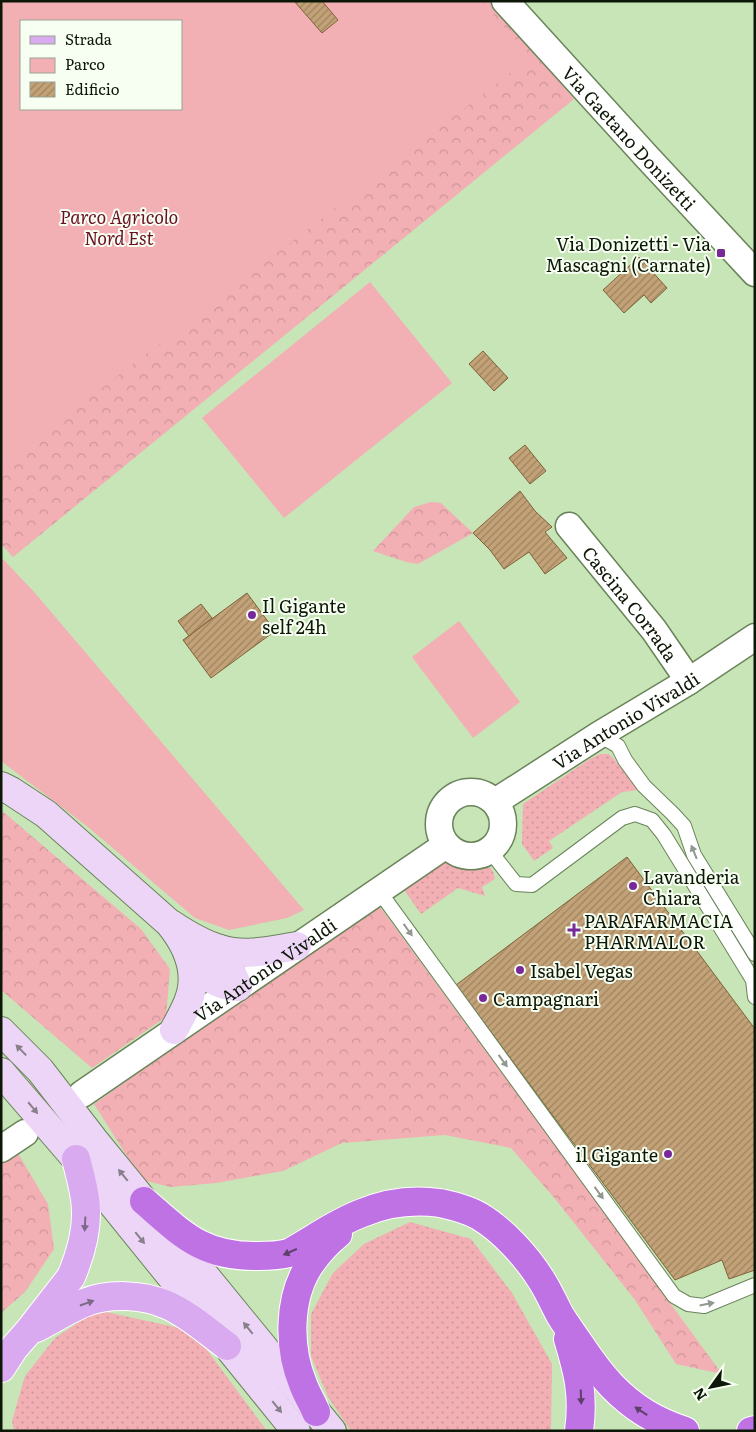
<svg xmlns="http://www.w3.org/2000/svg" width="756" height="1432" font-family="Literata,serif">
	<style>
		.grass { fill: url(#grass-dots) }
		.forest { fill: url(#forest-crowns) }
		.park { fill: #f2afb4; fill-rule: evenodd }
		.building { fill: url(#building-hatch); stroke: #7f6138 }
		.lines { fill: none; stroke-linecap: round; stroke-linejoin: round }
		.lane-casing { stroke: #6a845a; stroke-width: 16 }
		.street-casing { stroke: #6a845a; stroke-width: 29 }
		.secondary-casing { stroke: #6a845a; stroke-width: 30 }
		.primary-casing { stroke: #fff; stroke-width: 30 }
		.highway-casing { stroke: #fff; stroke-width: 30 }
		.lane { stroke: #fff; stroke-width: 14 }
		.street { stroke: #fff; stroke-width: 26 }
		.secondary { stroke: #ecd5f7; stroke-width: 28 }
		.primary { stroke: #d9aaef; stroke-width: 28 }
		.highway { stroke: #bf72e4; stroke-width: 28 }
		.oneway { fill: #92978f }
		.oneway2 { fill: #88808b }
		.oneway3 { fill: #7d6887 }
		.oneway4 { fill: #5d406a }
		.poi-dot { fill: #78289a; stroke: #f6fff1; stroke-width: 2 }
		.labels { text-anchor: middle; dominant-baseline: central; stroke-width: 4; stroke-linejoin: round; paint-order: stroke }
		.street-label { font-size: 18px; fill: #0d1707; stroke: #f6fff1 }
		.park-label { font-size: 18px; font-style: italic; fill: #6b0f26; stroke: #f6fff1 }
		.poi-label { font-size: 18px; fill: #0d1707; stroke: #f6fff1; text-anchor: start }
	</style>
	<defs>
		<pattern id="grass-dots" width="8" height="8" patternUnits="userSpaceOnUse" patternTransform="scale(1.25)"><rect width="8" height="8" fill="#f2afb4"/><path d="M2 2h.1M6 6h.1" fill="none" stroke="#ce9699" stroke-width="1.8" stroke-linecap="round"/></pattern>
		<pattern id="forest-crowns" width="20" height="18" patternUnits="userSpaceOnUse" patternTransform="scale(1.25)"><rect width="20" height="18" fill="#f2afb4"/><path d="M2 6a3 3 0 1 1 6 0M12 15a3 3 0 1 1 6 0" fill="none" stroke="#ce9699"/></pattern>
		<pattern id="building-hatch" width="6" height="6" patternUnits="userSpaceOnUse" patternTransform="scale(1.25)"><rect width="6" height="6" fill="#c3a278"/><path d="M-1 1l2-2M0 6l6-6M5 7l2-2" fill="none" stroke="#9d8360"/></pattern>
	</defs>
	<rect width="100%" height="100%" fill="#c8e5b7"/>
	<g class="grass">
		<polygon points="600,754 609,754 627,773 638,790 622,792 549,841 553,848 534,861 522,844 523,804 590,759"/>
		<path d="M448 858C454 860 460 864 467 865 480 866 492 860 495 879L482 887 485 896 458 888 421 914 402 887Z"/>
		<polygon points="410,1222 471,1239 512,1293 552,1364 551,1431 351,1431 328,1397 311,1356 311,1314 333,1273 364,1244"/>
		<polygon points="97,1310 193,1331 267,1431 14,1431 12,1421 25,1376 55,1338"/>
	</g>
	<g class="forest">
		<polygon points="72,1 491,1 574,99 13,557 1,544 1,116 21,109 181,109 181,21"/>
		<polygon points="431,502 441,503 473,533 418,564 406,562 373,551 414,507"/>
		<polygon points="1,810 141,929 170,969 166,1017 92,1068 1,990"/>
		<polygon points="378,904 722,1374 676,1364 635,1300 556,1200 511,1148 445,1135 342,1143 283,1171 216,1183 171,1187 142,1180 94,1104"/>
		<polygon points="16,1150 48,1204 54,1249 25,1292 1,1313 1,1160"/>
	</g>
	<g class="park">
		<path d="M1 1H481L531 57 1 466ZM21 21H181V109H21Z"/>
		<polygon points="370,282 452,383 284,518 202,418"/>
		<polygon points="1,557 35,593 304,910 287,918 229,930 195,918 88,827 1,761"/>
		<polygon points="459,621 520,702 473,738 412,657"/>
	</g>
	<g class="building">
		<polygon points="294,1 322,1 338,20 322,33"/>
		<polygon points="639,257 667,288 651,303 644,295 624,313 603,290"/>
		<polygon points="483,351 508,378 494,391 469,364"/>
		<polygon points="525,445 546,471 530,484 509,458"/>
		<polygon points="520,491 535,511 552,527 545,532 567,558 545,574 529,552 504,569 490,550 473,533"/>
		<polygon points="247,593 275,631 211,678 183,640"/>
		<polygon points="201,604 212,618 189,636 178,621"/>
		<polygon points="627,857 755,1029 755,1270 729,1279 722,1260 675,1280 456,985"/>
	</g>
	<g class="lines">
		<g class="lane-casing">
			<g id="lane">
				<polyline points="599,735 618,746 625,760 644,786 673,814 684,826 694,855 755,954"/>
				<polyline points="490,851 516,884 532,885 622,818 635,814 652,820 664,835 753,980 755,997"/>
				<polyline points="379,891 674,1296 688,1304 704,1306 755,1285"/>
			</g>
		</g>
		<g class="street-casing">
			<g id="street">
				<path id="s1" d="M505 1 647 157 755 273"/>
				<path id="s2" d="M569 526 654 630 689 681"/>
				<circle cx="471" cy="824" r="32"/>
				<path id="s3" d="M495 802 599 735 689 681 755 637"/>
				<path id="s4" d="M82 1094 446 845"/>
				<polyline points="1,1149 25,1133"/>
			</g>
		</g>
		<g class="secondary-casing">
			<g id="secondary">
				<path d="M1 786 11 791 46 814 169 923C187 945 200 973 188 1002 184 1012 179 1021 174 1030"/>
				<path d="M171 924C186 934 202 944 220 949 245 957 272 950 297 946"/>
				<path d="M189 956C205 974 212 986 238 987L232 973 220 949"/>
				<polyline points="1,1031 40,1070 94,1140 332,1431"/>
				<polyline points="1,1072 76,1159 296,1431"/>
			</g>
		</g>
		<g class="primary-casing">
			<g id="primary">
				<path d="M36 1328C52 1320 67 1310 84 1303 108 1293 143 1294 167 1305 188 1314 208 1332 227 1346"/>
				<path d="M1 1368 14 1348 28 1332 71 1277C82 1251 90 1221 84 1193 82 1182 79 1170 76 1159"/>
			</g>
		</g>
		<g class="highway-casing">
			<g id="highway">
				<path d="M144 1201C183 1235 203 1257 258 1256 269 1256 278 1256 289 1253 313 1240 335 1223 362 1213 388 1202 412 1199 440 1203 453 1206 467 1209 479 1216 503 1230 528 1258 542 1281 549 1292 554 1304 560 1315 566 1325 573 1334 579 1343 589 1358 599 1372 611 1385 633 1408 655 1421 685 1431"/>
				<path d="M568 1339C578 1372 584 1395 579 1431"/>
				<path d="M316 1412C312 1402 306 1393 303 1384 288 1348 288 1299 309 1266 317 1254 327 1243 338 1234"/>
				<polyline points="751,1431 755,1430"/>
			</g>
		</g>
		<use href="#lane" class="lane"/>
		<use href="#street" class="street"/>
		<use href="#secondary" class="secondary"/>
		<use href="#primary" class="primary"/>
		<use href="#highway" class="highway"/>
	</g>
	<defs><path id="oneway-solid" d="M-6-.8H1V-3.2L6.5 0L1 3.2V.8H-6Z" transform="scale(1.25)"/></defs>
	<g class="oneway">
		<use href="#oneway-solid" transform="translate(694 852) rotate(-112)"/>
		<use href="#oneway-solid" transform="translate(408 930) rotate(54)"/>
		<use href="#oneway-solid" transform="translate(503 1061) rotate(54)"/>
		<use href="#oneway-solid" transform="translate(599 1193) rotate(54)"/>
		<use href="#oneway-solid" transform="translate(707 1304) rotate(-11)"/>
	</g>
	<g class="oneway2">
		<use href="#oneway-solid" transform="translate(21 1050) rotate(-134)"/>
		<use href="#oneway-solid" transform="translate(33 1108) rotate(50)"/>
		<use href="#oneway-solid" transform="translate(123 1175) rotate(-129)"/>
		<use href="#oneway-solid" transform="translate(140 1238) rotate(51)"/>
		<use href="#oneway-solid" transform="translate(248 1328) rotate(-129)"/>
		<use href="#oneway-solid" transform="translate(277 1407) rotate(51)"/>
	</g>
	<g class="oneway3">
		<use href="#oneway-solid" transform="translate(85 1224) rotate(93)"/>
		<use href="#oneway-solid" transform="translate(87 1303) rotate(-19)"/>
	</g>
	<g class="oneway4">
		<use href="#oneway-solid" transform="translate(290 1252) rotate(156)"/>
		<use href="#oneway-solid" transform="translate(581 1397) rotate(88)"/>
		<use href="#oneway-solid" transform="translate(641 1411) rotate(-147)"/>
	</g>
	<g class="poi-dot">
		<rect x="716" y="248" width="10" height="10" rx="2.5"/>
		<circle cx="252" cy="615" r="5"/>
		<circle cx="633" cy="886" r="5"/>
		<path d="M571.5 922.5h5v5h5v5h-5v5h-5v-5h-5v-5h5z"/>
		<circle cx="520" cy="970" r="5"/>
		<circle cx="483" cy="998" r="5"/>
		<circle cx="668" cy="1154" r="5"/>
	</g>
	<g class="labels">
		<g class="street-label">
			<text stroke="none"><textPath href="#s1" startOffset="185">Via Gaetano Donizetti</textPath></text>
			<text stroke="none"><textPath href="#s2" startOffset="99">Cascina Corrada</textPath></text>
			<text stroke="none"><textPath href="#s3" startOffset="154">Via Antonio Vivaldi</textPath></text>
			<text stroke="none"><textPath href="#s4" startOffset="221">Via Antonio Vivaldi</textPath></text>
		</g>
		<g class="park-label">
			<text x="119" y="216">Parco Agricolo<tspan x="119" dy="21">Nord Est</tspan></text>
		</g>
		<g class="poi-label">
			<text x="711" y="243" text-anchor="end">Via Donizetti - Via<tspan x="711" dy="21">Mascagni (Carnate)</tspan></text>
			<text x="262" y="605">Il Gigante<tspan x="262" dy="21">self 24h</tspan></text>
			<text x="643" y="876">Lavanderia<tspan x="643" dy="21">Chiara</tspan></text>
			<text x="584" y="920">PARAFARMACIA<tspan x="584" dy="21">PHARMALOR</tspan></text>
			<text x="530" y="970">Isabel Vegas</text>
			<text x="493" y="998">Campagnari</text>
			<text x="658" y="1154" text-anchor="end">il Gigante</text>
		</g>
	</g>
	<rect width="756" height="1432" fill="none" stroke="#0d1707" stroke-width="5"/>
	<rect x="20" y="20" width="162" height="90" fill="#f6fff1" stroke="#99a293"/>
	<rect x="30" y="36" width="25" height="8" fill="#d9aaef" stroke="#99a293"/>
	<text x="65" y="45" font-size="15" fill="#0d1707">Strada</text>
	<rect x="30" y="58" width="25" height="15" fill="#f2afb4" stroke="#99a293"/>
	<text x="65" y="70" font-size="15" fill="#0d1707">Parco</text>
	<rect x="30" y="82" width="25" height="15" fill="url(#building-hatch)" stroke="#99a293"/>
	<text x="65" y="95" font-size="15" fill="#0d1707">Edificio</text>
	<g transform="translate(711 1387) rotate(237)" stroke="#f6fff1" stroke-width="4" paint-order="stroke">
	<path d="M0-4L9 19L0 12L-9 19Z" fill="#0d1707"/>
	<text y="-8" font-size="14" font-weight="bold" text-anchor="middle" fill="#0d1707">N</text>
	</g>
</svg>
